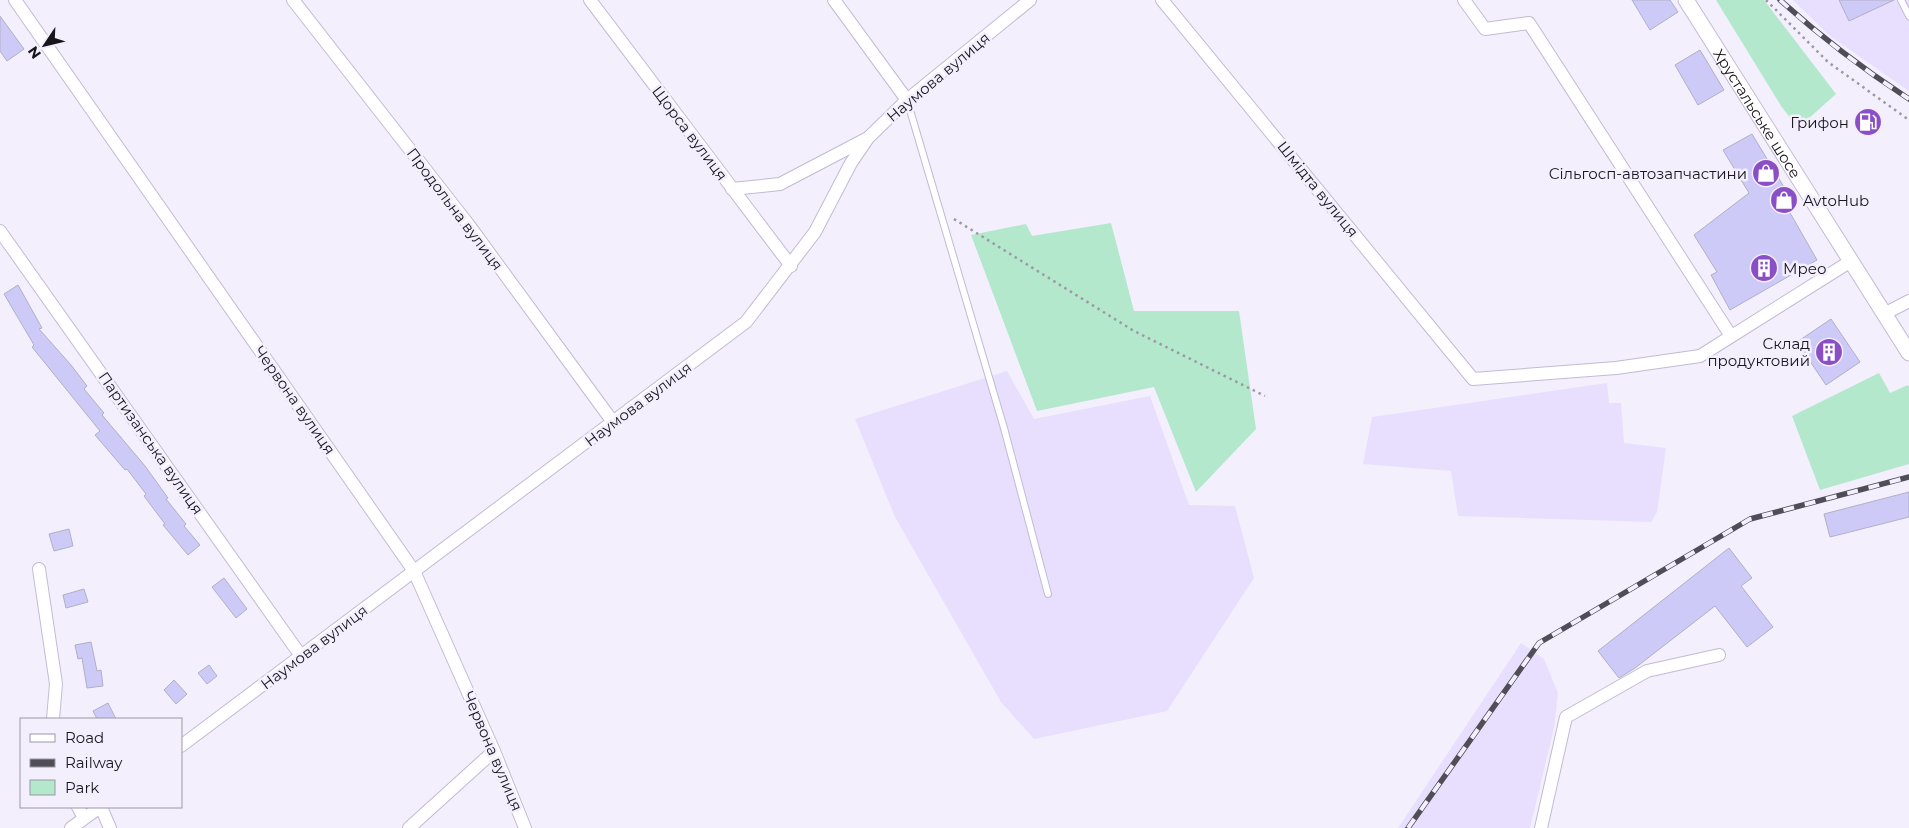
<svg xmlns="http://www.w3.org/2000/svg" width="1909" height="828" font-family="Montserrat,sans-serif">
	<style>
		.built { fill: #e8dffe }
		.green { fill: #b3e8cc }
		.building { fill: #cecaf7; stroke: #b1afc6 }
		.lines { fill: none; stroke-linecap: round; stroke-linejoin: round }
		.service-casing { stroke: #c2bbd3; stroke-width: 8 }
		.minor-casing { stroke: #c2bbd3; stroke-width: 14 }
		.tertiary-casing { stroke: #c2bbd3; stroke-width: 17 }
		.path { stroke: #9c98a4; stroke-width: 2.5; stroke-dasharray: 2.5 4; stroke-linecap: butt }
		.service { stroke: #fff; stroke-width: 6 }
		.minor { stroke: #fff; stroke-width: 12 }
		.tertiary { stroke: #fff; stroke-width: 15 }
		.rail-casing { stroke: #504d56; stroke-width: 5.5 }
		.rail { stroke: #f3effd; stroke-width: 4; stroke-dasharray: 11; stroke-linecap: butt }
		.labels { text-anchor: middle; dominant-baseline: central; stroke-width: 5; stroke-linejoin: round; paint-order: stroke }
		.street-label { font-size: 15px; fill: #18151d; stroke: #f3effd }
		.poi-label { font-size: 15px; fill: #18151d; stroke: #f3effd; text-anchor: end }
	</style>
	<rect width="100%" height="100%" fill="#f3effd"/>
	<g class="built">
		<polygon points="1793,0 1909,0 1909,91 1830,36"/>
		<polygon points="1007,371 1034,419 1150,396 1189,505 1235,506 1254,578 1167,711 1034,739 1001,702 895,517 855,419"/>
		<polygon points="1607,383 1609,403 1621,403 1624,443 1666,448 1657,512 1651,522 1458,516 1451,471 1363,464 1372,417"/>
		<polygon points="1521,643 1544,659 1558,693 1554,728 1530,828 1398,828"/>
	</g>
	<g class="green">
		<polygon points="1716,0 1764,0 1836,94 1798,128 1781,106"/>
		<polygon points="1111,223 1134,311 1239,311 1256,429 1196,492 1154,387 1037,411 971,235 1026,224 1032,236"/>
		<polygon points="1879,373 1890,393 1908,385 1909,387 1909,464 1820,490 1792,416"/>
	</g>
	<g class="building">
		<polygon points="1632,0 1670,0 1678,12 1650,30"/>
		<polygon points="1839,0 1894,0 1849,21"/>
		<polygon points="0,16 24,49 7,61 0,51"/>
		<polygon points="1700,50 1724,90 1698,105 1675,65"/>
		<polygon points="1752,134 1796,207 1789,211 1817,260 1730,310 1711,275 1717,272 1694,235 1749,193 1723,150"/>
		<polygon points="18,285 42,328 39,329 71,365 87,386 84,389 104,413 102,415 145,466 168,498 166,499 186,524 184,526 200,545 188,555 163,525 165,524 144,496 146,494 127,469 125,470 95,435 100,431 32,347 34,345 4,294"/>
		<polygon points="1831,319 1860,362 1826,385 1797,342"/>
		<polygon points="1909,492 1909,517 1830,537 1824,514"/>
		<polygon points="69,529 73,546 54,551 49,534"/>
		<polygon points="1729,548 1752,578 1741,586 1773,627 1747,647 1715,606 1635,668 1619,678 1598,651"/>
		<polygon points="224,578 247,609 236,618 212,587"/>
		<polygon points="84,589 88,602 66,608 63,595"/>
		<polygon points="91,642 97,671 101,670 103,686 87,688 82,658 78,659 75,645"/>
		<polygon points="209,665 217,676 207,684 198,673"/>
		<polygon points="174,680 187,694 176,704 164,690"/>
		<polygon points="108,703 116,719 97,719 93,711"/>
	</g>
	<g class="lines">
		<g class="service-casing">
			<g id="service">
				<polyline points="1901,0 1909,16"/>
				<polyline points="907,100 1004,428 1048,594"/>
			</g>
		</g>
		<g class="minor-casing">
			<g id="minor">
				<polyline points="15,0 414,571 494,751 525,828"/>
				<polyline points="293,0 468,224 613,422"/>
				<polyline points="590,0 791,266"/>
				<polyline points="834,0 907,100"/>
				<polyline points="1162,0 1473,379 1616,368 1700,356 1851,261"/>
				<polyline points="1464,0 1485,29 1529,23 1731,336"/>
				<polyline points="732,189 780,184 866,139"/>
				<polyline points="0,231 301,656"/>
				<polyline points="1884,314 1909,301"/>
				<polyline points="39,569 56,684 53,719"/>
				<polyline points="181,746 746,322 815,232 851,163 868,138 907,100 1030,0"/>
				<polyline points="78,807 84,818"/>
				<polyline points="101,807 110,828"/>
				<polyline points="71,828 100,807"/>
				<polyline points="409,828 494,751"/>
				<polyline points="1541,828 1566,717 1647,671 1719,655"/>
			</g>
		</g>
		<g class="tertiary-casing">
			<g id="tertiary">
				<path id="s1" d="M1686 0 1909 353"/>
			</g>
		</g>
		<g class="path">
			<polyline points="1766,0 1828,62 1909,120"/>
			<polyline points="954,219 1134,331 1265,396"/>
		</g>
		<use href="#service" class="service"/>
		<use href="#minor" class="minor"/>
		<use href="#tertiary" class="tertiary"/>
		<g class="rail-casing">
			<g id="rail">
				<path d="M1780 0C1821 37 1863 69 1909 99"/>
				<polyline points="1408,828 1539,643 1750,519 1909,477"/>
			</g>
		</g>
		<use href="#rail" class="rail"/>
	</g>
	<defs>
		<g id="fuel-disc" transform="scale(1.4375)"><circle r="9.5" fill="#8b4fc5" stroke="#f3effd"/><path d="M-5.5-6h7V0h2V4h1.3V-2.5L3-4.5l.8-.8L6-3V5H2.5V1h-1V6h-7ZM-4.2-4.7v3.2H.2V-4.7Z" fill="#fff"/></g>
		<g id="shop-disc" transform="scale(1.4375)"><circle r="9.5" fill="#8b4fc5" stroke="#f3effd"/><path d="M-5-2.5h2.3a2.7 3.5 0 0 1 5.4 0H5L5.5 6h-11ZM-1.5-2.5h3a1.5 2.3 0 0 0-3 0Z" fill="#fff"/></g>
		<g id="building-disc" transform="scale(1.4375)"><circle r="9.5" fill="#8b4fc5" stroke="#f3effd"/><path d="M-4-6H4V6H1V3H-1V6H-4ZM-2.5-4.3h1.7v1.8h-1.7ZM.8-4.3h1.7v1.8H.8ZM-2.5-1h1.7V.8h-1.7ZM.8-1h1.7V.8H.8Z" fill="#fff"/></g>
	</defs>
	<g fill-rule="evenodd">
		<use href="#fuel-disc" x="1868" y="122"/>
		<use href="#shop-disc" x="1766" y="173"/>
		<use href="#shop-disc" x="1784" y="200"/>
		<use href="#building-disc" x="1764" y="268"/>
		<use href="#building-disc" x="1829" y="352"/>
	</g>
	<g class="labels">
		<g class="street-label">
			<text transform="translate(938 77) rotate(-40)">Наумова вулиця</text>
			<text stroke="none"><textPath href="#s1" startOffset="134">Хрустальське шосе</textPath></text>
			<text transform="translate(690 133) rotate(53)">Щорса вулиця</text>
			<text transform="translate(1318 189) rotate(51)">Шмідта вулиця</text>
			<text transform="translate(455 209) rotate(53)">Продольна вулиця</text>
			<text transform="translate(295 400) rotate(55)">Червона вулиця</text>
			<text transform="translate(638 404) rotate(-37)">Наумова вулиця</text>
			<text transform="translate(151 443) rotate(55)">Партизанська вулиця</text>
			<text transform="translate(314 647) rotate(-37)">Наумова вулиця</text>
			<text transform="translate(493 751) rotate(67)">Червона вулиця</text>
		</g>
		<g class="poi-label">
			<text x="1849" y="122">Грифон</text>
			<text x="1747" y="173">Сільгосп-автозапчастини</text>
			<text x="1803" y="200" text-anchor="start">AvtoHub</text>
			<text x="1783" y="268" text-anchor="start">Мрео</text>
			<text x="1810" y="343">Склад<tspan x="1810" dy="17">продуктовий</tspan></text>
		</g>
	</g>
	<rect x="20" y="718" width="162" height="90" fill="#f3effd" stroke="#9b98a3"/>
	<rect x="30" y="734" width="25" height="8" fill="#ffffff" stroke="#9b98a3"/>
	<text x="65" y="743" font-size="15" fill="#18151d">Road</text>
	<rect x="30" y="759" width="25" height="8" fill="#504d56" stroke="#9b98a3"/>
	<text x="65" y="768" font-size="15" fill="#18151d">Railway</text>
	<rect x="30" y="780" width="25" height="15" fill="#b3e8cc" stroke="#9b98a3"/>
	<text x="65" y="793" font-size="15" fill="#18151d">Park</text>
	<g transform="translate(45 45) rotate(235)" stroke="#f3effd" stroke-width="4" paint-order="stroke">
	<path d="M0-4L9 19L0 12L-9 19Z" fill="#18151d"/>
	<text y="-8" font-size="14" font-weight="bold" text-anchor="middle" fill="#18151d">N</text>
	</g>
</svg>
